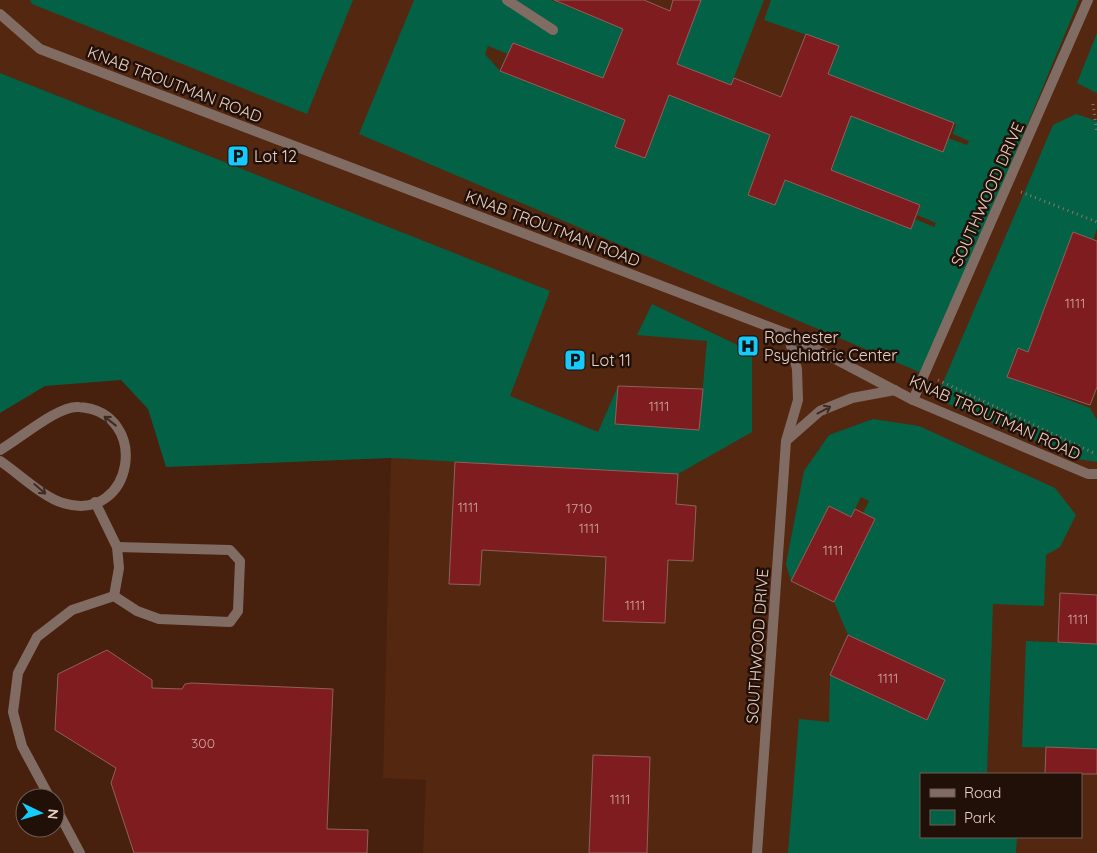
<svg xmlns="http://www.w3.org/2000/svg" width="1097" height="853" viewBox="0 0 1097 853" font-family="Quicksand,sans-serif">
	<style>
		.built { fill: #542711; fill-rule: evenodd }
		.green { fill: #036245 }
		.building { fill: #7e1c1f; stroke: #91605c }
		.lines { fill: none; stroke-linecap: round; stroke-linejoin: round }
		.path { stroke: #947364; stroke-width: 3; stroke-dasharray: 1 4; stroke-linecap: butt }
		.lane { stroke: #816c64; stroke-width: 10 }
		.street { stroke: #816c64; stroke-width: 10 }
		.oneway { stroke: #3e2c24 }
		.labels { text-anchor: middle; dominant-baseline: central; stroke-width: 5; stroke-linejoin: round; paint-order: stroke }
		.number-label { font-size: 14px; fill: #cfa39c }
		.street-label { font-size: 16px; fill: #ead0c5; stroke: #211008 }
		.poi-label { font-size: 16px; fill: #ead0c5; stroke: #211008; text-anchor: start }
	</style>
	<rect width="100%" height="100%" fill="#47200e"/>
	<!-- built -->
	<path class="built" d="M0,0h1097v853h-674l3,-73 -43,-2 8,-320 14,-224 -405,-161zM921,774h160v63h-160z"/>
	<!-- green -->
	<g class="green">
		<polygon points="30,0 353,0 307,114 32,4"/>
		<polygon points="414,0 551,0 630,31 614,82 513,43 508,54 488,46 485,54 500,71 625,120 645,158 675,80 775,123 748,195 775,205 785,180 911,229 915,219 934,227 936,223 917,215 921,205 820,166 839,150 844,134 838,129 844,113 943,151 948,138 967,145 969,141 953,134 956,124 828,74 838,46 764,20 771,0 1079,0 924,374 359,134"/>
		<polygon points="701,0 764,0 731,85 673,74"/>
		<polygon points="1097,33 1097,93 1077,83"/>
		<polygon points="0,73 550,291 510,396 598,432 618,386 615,424 699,430 707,341 637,335 652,304 752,352 752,432 678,474 391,458 166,467 148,409 121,380 45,386 0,413"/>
		<polygon points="1076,114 1097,121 1097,229 1093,240 1073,232 1028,352 1018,348 1007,377 1090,408 1097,420 1097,462 1078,459 936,399 1053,125"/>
		<polygon points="873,419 919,426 1055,488 1076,515 1060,547 1046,555 1044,606 993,604 987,774 921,774 921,837 1017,837 1016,853 788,853 799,719 829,722 830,675 927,720 945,681 848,635 834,602 875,519 863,513 869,501 861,497 851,517 829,506 791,581 786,564 804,471 829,435"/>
		<polygon points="1026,641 1097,644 1097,749 1022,747"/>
	</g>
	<!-- building -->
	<g class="building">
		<polygon points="554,0 644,0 670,11 673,0 701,0 677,64 731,85 734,78 781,97 806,34 839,46 828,74 954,123 943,152 851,116 831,170 920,205 911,229 785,180 775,205 748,195 770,135 669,95 645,158 615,147 625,120 500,71 513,43 603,78 623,29"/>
		<polygon points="1073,232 1097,241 1097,387 1090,405 1007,377 1018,348 1028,352"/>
		<polygon points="618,386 703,389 699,430 615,424"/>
		<polygon points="455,462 678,474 676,504 696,506 693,561 668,560 665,623 603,621 606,557 482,550 480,585 449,584"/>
		<polygon points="829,506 851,517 855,509 875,519 834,602 791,581"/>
		<polygon points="1060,593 1097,595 1097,644 1058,642"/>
		<polygon points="848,635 945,680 927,720 830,675"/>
		<polygon points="107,650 152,680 152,688 182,689 185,684 191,683 333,689 327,829 368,830 367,853 134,853 111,783 116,768 55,730 58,674"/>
		<polygon points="1046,747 1097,749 1097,774 1045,774"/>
		<polygon points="593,755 650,757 647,853 589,853"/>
	</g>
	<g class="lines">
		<!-- path -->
		<g class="path">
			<polyline points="1093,104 1097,133"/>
			<polyline points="1021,192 1097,222"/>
			<polyline points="938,380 1096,454"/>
		</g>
		<!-- lane -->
		<g class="lane">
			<polyline points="507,0 553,30"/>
			<polyline points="95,502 117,547 119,568 114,596"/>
			<polyline points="50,798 22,746 13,712 18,673 37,637 72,610 114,596 137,611 159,619 230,622 238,611 240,561 230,550 117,547"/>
			<polyline points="55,806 80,853"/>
		</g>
		<!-- street -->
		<g class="street">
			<polyline points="0,14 40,49 788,334 913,400 1088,474 1097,474"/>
			<polyline points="913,400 1088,0"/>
			<polyline points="787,440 820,411 852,398 895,390"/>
			<path d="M0,450c20,-11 58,-45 79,-43 73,5 55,118 -16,96 -19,-5 -45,-30 -63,-42"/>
			<polyline points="757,853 786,441 798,400 797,369 788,334"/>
		</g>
	</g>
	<!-- one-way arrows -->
	<defs><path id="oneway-shaft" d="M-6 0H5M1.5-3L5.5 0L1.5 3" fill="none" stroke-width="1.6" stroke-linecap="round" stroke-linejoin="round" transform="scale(1.25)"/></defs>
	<g class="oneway">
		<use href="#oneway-shaft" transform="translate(824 410) rotate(-28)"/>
		<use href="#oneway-shaft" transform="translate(110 421) rotate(-142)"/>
		<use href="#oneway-shaft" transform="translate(40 489) rotate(41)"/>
	</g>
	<!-- icons -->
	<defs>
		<g id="parking-square" transform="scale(1.125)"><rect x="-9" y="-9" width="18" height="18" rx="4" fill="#16cafb" stroke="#211008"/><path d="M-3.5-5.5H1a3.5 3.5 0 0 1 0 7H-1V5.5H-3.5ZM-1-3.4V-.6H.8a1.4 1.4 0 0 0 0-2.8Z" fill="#111"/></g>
		<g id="hospital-square" transform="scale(1.125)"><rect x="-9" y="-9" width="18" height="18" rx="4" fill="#16cafb" stroke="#211008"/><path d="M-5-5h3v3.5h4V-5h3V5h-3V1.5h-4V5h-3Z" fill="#111"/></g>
	</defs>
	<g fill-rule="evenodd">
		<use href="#parking-square" x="238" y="156"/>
		<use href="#hospital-square" x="748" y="346"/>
		<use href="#parking-square" x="575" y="360"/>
	</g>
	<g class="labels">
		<!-- number labels -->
		<g class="number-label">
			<text x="1075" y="303">1111</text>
			<text x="659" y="406">1111</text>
			<text x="468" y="507">1111</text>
			<text x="579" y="508">1710</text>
			<text x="589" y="528">1111</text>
			<text x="833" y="550">1111</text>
			<text x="635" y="605">1111</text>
			<text x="1078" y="619">1111</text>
			<text x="888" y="678">1111</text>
			<text x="203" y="743">300</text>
			<text x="620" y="799">1111</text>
		</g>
		<!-- street labels -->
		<g class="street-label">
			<text transform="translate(175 84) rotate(21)">KNAB TROUTMAN ROAD</text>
			<text transform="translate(987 194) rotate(-66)">SOUTHWOOD DRIVE</text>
			<text transform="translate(553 228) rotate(21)">KNAB TROUTMAN ROAD</text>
			<text transform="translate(995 417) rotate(24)">KNAB TROUTMAN ROAD</text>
			<text transform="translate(757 646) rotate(-86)">SOUTHWOOD DRIVE</text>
		</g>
		<!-- poi labels -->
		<g class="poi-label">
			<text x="254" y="156">Lot 12</text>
			<text x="764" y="337">Rochester<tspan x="764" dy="18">Psychiatric Center</tspan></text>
			<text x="591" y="360">Lot 11</text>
		</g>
	</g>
	<!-- legend -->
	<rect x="920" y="773" width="162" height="65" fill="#211008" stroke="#715d54"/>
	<rect x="930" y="789" width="25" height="8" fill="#816c64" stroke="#715d54"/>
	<text x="964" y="798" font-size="15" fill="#ead0c5">Road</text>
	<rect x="930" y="810" width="25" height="15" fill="#036245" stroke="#715d54"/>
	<text x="964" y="823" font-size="15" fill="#ead0c5">Park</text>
	<!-- north arrow -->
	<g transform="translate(40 813) rotate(95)"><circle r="24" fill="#211008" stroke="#715d54"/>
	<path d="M0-4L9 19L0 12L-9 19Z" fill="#16cafb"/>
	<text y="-8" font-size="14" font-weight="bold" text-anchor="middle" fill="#ead0c5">N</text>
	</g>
</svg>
